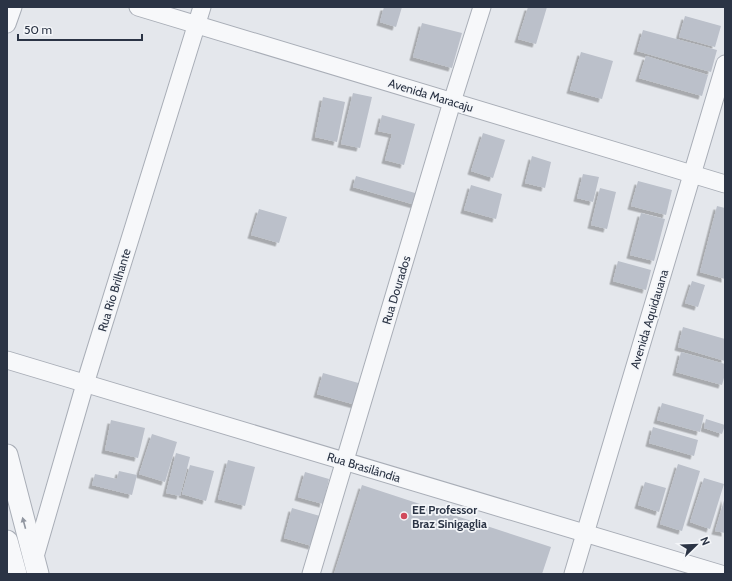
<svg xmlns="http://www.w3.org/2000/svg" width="732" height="581" viewBox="0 0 732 581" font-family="Cabin,sans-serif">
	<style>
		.building { fill: #bbc0ca; filter: url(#shadow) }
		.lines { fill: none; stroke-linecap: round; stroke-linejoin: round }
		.minor-casing { stroke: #a9aeb7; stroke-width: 19 }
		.tertiary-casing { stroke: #a9aeb7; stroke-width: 23 }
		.minor { stroke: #f7f8fa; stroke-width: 17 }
		.tertiary { stroke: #f7f8fa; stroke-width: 21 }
		.oneway { fill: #9196a0 }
		.poi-dot { fill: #d1495b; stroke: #f4f6f9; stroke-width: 1.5 }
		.labels { text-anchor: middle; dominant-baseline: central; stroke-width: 3.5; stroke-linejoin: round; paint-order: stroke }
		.street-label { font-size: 12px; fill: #2b3445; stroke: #f4f6f9 }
		.poi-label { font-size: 12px; font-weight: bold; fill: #2b3445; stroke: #f4f6f9; text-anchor: start }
	</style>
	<defs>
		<filter id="shadow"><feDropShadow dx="-3.5" dy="3.5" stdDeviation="0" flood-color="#0004"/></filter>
	</defs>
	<rect width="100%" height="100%" fill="#e4e7ec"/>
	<!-- building -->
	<g class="building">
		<polygon points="384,7 402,7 396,27 380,22"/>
		<polygon points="528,7 547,7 536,44 518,39"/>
		<polygon points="685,16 721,26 715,47 679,37"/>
		<polygon points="422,23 462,33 452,68 413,57"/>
		<polygon points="643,30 717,50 711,72 637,51"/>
		<polygon points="581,52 613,61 602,99 570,90"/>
		<polygon points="646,56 708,75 702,96 639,78"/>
		<polygon points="353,93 372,97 360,148 341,144"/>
		<polygon points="323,97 345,102 337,142 315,137"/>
		<polygon points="382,115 415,124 404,165 385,160 392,134 378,131"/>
		<polygon points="483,133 505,140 493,178 471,171"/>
		<polygon points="532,156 551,162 545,188 525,183"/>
		<polygon points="583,174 599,177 593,202 577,198"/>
		<polygon points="356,176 422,195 419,206 353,187"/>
		<polygon points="638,181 672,190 666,215 631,206"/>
		<polygon points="471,185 502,194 496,219 464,210"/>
		<polygon points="600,188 616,192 607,229 591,225"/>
		<polygon points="717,206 725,208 725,279 700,272"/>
		<polygon points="259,209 287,217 279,243 251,235"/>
		<polygon points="641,213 665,219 654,261 630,255"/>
		<polygon points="618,261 651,270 646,290 613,281"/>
		<polygon points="692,281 705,285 698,307 685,303"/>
		<polygon points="683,327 725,339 725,361 678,347"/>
		<polygon points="681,352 725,364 725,374 722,385 676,372"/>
		<polygon points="323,373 362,384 356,405 317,394"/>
		<polygon points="662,403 704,415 700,432 657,420"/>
		<polygon points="706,419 725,425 722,434 704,428"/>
		<polygon points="111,420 145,428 138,458 105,450"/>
		<polygon points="653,427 698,440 694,456 649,443"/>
		<polygon points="152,434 177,442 165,482 139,474"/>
		<polygon points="176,453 190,457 180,496 166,493"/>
		<polygon points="228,460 255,467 245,506 218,499"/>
		<polygon points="678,464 700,471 682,531 660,524"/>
		<polygon points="190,465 214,471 206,501 182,494"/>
		<polygon points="119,471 137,475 132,495 92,485 95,474 117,479"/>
		<polygon points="305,472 329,479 323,504 298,497"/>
		<polygon points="704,478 724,484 710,529 690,522"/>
		<polygon points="645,482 666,488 659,512 638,505"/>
		<polygon points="362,485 551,547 542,574 334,574"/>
		<polygon points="725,497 725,533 715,531"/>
		<polygon points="292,508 320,516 312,546 284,538"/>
	</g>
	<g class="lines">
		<!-- minor casing -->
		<g class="minor-casing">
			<g id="minor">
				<polyline points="138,7 725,184"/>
				<polyline points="7,24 13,7"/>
				<polyline points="7,360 721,574"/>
				<polyline points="34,560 85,384 202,7"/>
				<polyline points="311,574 452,102 482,7"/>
				<polyline points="573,574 725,64"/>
			</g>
		</g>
		<!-- tertiary casing -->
		<g class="tertiary-casing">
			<g id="tertiary">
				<polyline points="7,455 38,574"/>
				<polyline points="7,541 16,574"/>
			</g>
		</g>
		<!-- minor -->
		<use href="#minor" class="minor"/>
		<!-- tertiary -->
		<use href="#tertiary" class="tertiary"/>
	</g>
	<!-- one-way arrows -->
	<defs><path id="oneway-solid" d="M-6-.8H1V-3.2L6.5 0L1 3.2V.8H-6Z"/></defs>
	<use class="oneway" href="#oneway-solid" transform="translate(24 523) rotate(-105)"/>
	<!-- markers -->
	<circle class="poi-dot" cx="404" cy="516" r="4"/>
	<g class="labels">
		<!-- street labels -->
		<g class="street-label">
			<text transform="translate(431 95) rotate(17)">Avenida Maracaju</text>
			<text transform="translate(114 290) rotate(-73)">Rua Rio Brilhante</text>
			<text transform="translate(396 290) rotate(-73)">Rua Dourados</text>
			<text transform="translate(649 319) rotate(-73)">Avenida Aquidauana</text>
			<text transform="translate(364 467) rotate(17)">Rua Brasilândia</text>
		</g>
		<!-- poi labels -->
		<g class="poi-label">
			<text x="412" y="509">EE Professor<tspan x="412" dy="14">Braz Sinigaglia</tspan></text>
		</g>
	</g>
	<!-- border -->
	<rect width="732" height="581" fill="none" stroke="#2b3445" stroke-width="16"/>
	<!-- north arrow -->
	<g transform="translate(696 545) rotate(67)" stroke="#f4f6f9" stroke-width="3" paint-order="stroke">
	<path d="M0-3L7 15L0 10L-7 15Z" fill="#2b3445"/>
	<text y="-6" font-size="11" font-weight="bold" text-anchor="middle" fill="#2b3445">N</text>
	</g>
	<!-- scale -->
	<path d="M18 34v6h124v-6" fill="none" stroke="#2b3445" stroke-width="2"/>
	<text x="24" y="34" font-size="12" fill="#2b3445" stroke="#f4f6f9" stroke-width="3" paint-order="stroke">50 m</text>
</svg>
